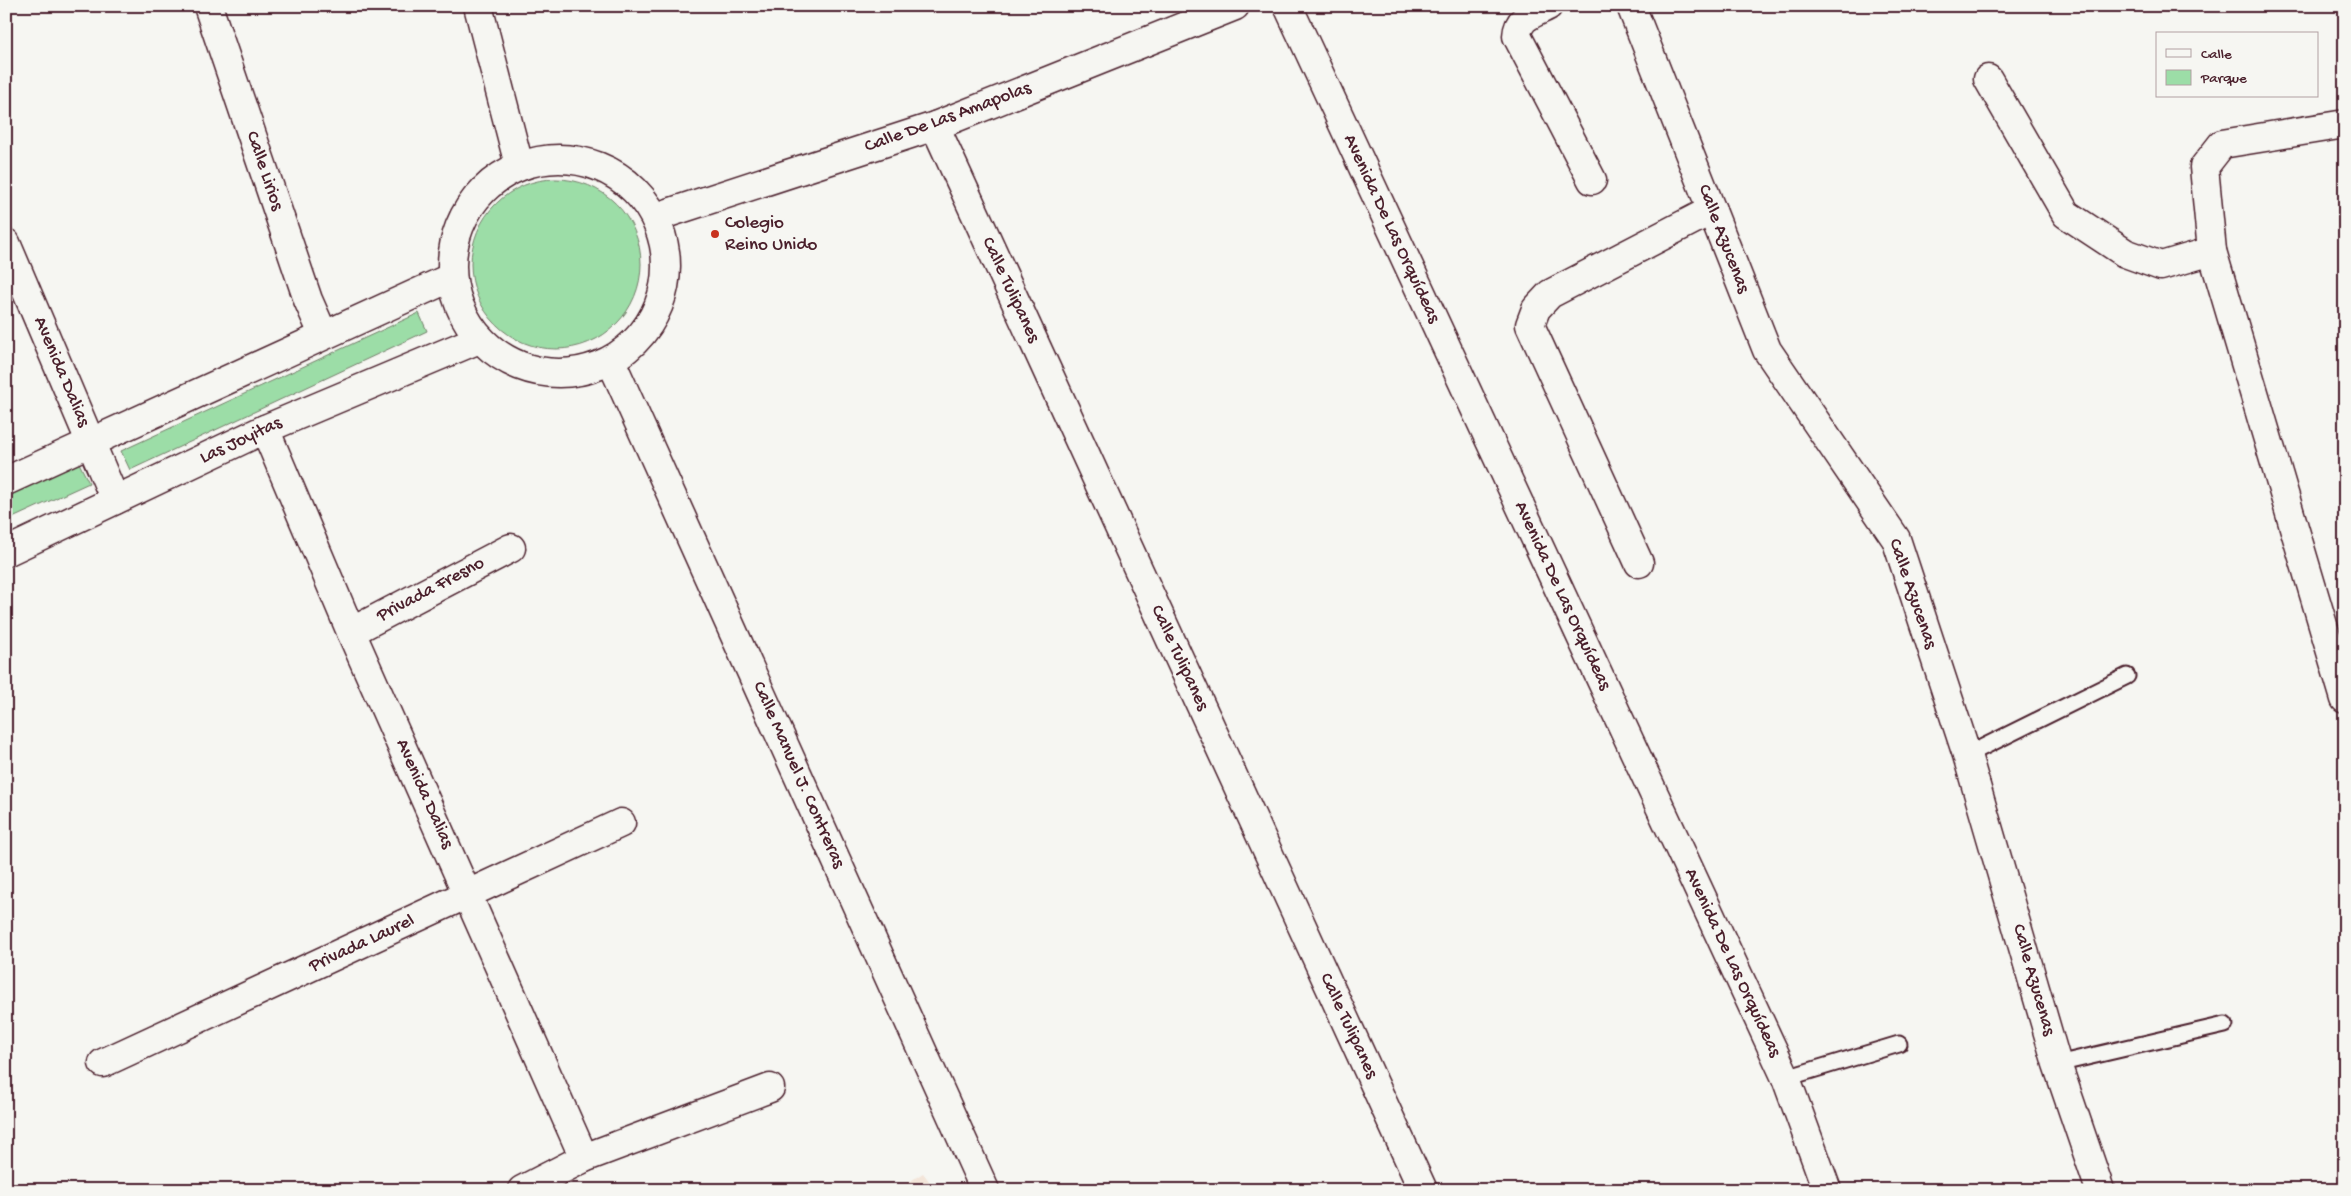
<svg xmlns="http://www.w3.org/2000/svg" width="2351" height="1196" viewBox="0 0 2351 1196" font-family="'Gochi Hand',sans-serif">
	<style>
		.built { fill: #f3e5d9 }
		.green { fill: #9cdda7; stroke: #737e69 }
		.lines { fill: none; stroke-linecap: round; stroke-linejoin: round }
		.service-casing { stroke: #4a1f2b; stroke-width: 19 }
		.minor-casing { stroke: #4a1f2b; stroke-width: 31 }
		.tertiary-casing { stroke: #4a1f2b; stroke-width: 31 }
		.secondary-casing { stroke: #4a1f2b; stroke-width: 31 }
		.service { stroke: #f6f6f2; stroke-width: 15 }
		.minor { stroke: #f6f6f2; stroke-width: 28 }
		.tertiary { stroke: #f6f6f2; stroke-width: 28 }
		.secondary { stroke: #f6f6f2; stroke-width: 28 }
		.poi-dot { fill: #c8321e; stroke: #f6f6f2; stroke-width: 2 }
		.labels { text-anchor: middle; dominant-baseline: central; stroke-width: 5; stroke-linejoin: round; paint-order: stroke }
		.street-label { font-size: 19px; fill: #4a1f2b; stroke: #f6f6f2 }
		.poi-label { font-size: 19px; fill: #4a1f2b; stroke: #f6f6f2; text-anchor: start }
	</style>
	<rect width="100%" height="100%" fill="#f6f6f2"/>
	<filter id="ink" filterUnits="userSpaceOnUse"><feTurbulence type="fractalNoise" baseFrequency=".02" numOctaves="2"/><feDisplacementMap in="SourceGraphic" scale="10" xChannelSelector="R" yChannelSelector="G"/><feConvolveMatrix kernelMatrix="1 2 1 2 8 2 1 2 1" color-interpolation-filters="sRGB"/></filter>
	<g filter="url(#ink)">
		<!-- built -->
		<polygon class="built" points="923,1173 936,1190 893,1190 906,1184"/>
		<!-- green -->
		<g class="green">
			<circle cx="556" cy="264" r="85"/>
			<polygon points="419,313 427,331 130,470 121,451"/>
			<polygon points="79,463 89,483 6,521 6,497"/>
		</g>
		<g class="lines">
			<!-- service casing -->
			<g class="service-casing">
				<g id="service">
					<polyline points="1967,755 2127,676"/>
					<polyline points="2057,1064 2225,1025"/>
					<polyline points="1786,1078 1899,1044"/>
				</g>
			</g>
			<!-- minor casing -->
			<g class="minor-casing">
				<g id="minor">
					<polyline points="208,6 308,300 323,334"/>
					<polyline points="1288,6 1786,1078 1827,1190"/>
					<path d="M1548,6c-15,8 -30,11 -31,30l75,144"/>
					<polyline points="1631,6 1767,350 1896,539 1967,755 2057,1064 2100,1190"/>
					<polyline points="1988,79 2066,214 2125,253 2161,266 2212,251"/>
					<polyline points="2345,124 2222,144 2204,167 2212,251 2345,699"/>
					<polyline points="935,126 1423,1190"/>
					<polyline points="656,217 935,126 1235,6"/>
					<polyline points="6,243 115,500"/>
					<polyline points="265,429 351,632 584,1158"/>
					<polyline points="1639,563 1530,325 1536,309 1550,294 1712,210"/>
					<polyline points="351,632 511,548"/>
					<polyline points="103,1063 621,823"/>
					<polyline points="522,1190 584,1158 770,1088"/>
				</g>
			</g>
			<!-- tertiary casing -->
			<g class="tertiary-casing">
				<g id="tertiary">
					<polyline points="478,6 519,165"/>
					<polyline points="611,361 985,1190"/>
				</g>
			</g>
			<!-- secondary casing -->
			<g class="secondary-casing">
				<g id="secondary">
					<circle cx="559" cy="266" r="107"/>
					<polyline points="6,481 452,277"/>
					<polyline points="6,552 265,429 479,339"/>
				</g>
			</g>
			<!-- service -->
			<use href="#service" class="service"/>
			<!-- minor -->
			<use href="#minor" class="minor"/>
			<!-- tertiary -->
			<use href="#tertiary" class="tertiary"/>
			<!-- secondary -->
			<use href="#secondary" class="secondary"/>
		</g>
	</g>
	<!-- markers -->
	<circle class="poi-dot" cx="715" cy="234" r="5"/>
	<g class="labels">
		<!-- street labels -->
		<g class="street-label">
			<text transform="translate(948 118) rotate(-20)">Calle De Las Amapolas</text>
			<text transform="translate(264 171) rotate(71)">Calle Lirios</text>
			<text transform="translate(1391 229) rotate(65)">Avenida De Las Orquídeas</text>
			<text transform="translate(1723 239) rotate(69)">Calle Azucenas</text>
			<text transform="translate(1010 290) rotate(65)">Calle Tulipanes</text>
			<text transform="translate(61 372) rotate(67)">Avenida Dalias</text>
			<text transform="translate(241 441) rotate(-25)">Las Joyitas</text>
			<text transform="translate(431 590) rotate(-28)">Privada Fresno</text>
			<text transform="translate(1912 594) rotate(71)">Calle Azucenas</text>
			<text transform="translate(1562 596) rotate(65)">Avenida De Las Orquídeas</text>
			<text transform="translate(1179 658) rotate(65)">Calle Tulipanes</text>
			<text transform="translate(798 775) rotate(66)">Calle Manuel J. Contreras</text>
			<text transform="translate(424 794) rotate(66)">Avenida Dalias</text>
			<text transform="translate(362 944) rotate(-25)">Privada Laurel</text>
			<text transform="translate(1732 963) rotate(65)">Avenida De Las Orquídeas</text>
			<text transform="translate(2033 980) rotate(74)">Calle Azucenas</text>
			<text transform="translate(1348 1026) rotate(65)">Calle Tulipanes</text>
		</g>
		<!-- poi labels -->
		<g class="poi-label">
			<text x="725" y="223">Colegio<tspan x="725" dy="22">Reino Unido</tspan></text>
		</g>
	</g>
	<!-- margin -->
	<rect width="2351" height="1196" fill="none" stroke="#f6f6f2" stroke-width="25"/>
	<rect x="12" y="12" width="2326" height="1171" fill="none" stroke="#4a1f2b" stroke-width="2" filter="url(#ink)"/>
	<!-- legend -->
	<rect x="2156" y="32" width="162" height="65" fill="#f6f6f2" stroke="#b1a0a2"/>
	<rect x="2166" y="49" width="25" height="8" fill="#f6f6f2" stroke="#b1a0a2"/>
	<text x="2201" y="58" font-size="15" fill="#4a1f2b">Calle</text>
	<rect x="2166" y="70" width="25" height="15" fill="#9cdda7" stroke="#b1a0a2"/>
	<text x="2201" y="82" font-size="15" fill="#4a1f2b">Parque</text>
</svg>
